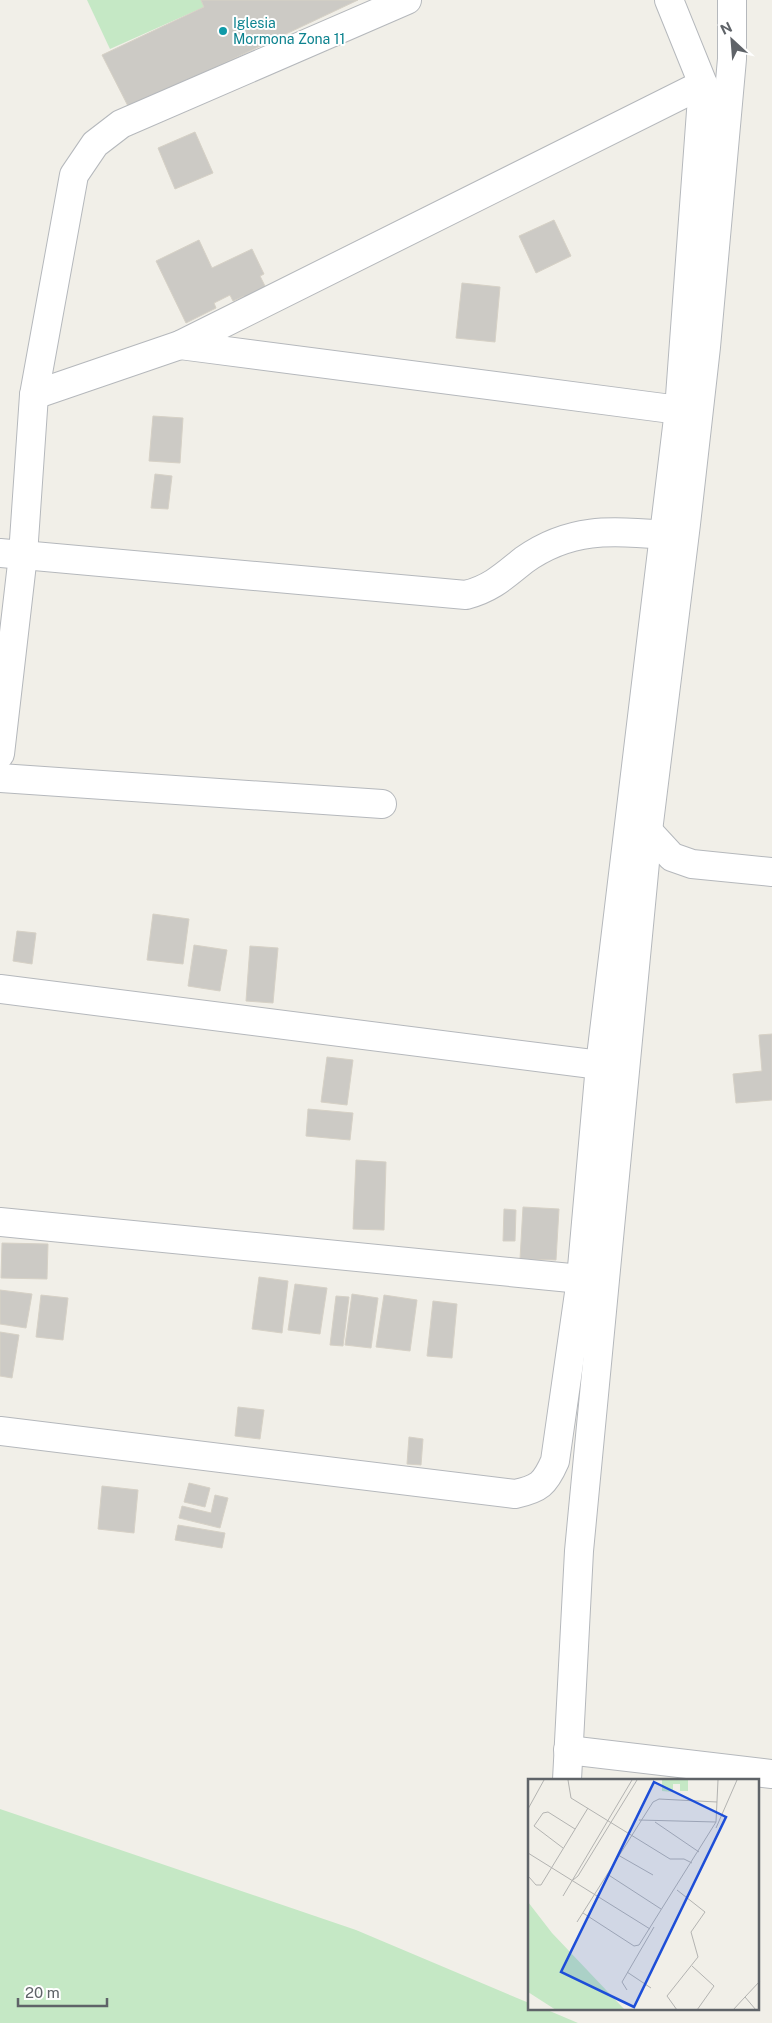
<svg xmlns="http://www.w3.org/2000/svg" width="772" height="2023" viewBox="0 0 772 2023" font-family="'Public Sans',sans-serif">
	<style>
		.green { fill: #c5e8c5 }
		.building { fill: #cccac5; stroke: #d6d1c6 }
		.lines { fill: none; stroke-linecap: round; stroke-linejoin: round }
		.minor-casing { stroke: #b5b8bc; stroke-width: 30 }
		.minor { stroke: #fff; stroke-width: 28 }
		.culture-dot { fill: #0f9aa8; stroke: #fff; stroke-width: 2 }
		.labels { text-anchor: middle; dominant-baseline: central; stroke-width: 4; stroke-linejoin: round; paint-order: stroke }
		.culture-label { font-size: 14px; fill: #0d838f; stroke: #fff; text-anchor: start }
		.inset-road { fill: none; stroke: #b3b3b1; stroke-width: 1 }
		.view { fill: #1d4ed8; fill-opacity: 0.15; stroke: #1d4ed8; stroke-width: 2.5 }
		.inset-edge { fill: none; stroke: #5f6368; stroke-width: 2.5 }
	</style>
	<rect width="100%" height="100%" fill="#f1efe8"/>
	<!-- green -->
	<g class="green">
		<polygon points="87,0 201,0 204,7 110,49"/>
		<polygon points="0,1809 356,1930 529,2003 530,2009 545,2009 578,2023 0,2023"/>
	</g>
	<!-- building -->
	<g class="building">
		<polygon points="201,0 358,0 129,108 102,55 204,7"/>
		<polygon points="195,132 213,173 175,189 158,148"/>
		<polygon points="554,220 571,256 536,273 519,236"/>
		<polygon points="199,240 212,268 252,249 264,274 260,276 270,296 249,306 244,296 233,301 230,295 214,303 216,308 186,323 156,261"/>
		<polygon points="462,283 500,287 495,342 456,338"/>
		<polygon points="153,416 183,418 180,463 149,461"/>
		<polygon points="155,474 172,476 168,509 151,508"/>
		<polygon points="153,914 189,919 183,964 147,960"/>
		<polygon points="17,931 36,933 32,964 13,961"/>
		<polygon points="194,945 227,950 220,991 188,986"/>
		<polygon points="250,946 278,948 273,1003 246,1001"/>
		<polygon points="772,1034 772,1100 736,1103 733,1074 762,1071 759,1035"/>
		<polygon points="327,1057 353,1060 347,1105 321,1102"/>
		<polygon points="308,1109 353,1113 350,1140 306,1136"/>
		<polygon points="356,1160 386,1162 384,1230 353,1229"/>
		<polygon points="523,1207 559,1209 556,1260 520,1259"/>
		<polygon points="504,1209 516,1210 515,1241 503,1241"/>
		<polygon points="2,1243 48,1244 47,1279 1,1278"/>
		<polygon points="259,1277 288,1281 282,1333 252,1329"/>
		<polygon points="295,1284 327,1288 320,1334 288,1330"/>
		<polygon points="0,1290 32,1294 26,1328 0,1324"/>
		<polygon points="352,1294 378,1298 371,1348 345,1345"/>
		<polygon points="41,1295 68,1298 63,1340 36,1337"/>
		<polygon points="384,1295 417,1300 410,1351 376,1347"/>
		<polygon points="336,1296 349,1297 343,1346 330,1345"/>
		<polygon points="433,1301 457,1304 452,1358 427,1356"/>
		<polygon points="0,1332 19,1335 12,1378 0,1376"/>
		<polygon points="238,1407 264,1410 260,1439 235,1436"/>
		<polygon points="409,1437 423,1439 421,1465 407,1464"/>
		<polygon points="189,1483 210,1488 205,1507 184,1502"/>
		<polygon points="102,1486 138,1490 134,1533 98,1529"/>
		<polygon points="215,1495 228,1498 220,1528 179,1518 182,1506 211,1513"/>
		<polygon points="178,1525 225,1533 222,1548 175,1540"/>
	</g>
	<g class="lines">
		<!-- minor casing -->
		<g class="minor-casing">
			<g id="minor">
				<polyline points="180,345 679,410"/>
				<polyline points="34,395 180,345 703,84"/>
				<path d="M0,553l466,42c26,-7 38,-19 58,-35 45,-32 87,-30 139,-25"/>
				<polyline points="0,754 23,555 34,395 74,175 95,144 121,124 407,0"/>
				<polyline points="0,778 382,804"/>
				<polyline points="648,831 672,857 692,864 772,872"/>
				<polyline points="0,989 600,1065"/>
				<polyline points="0,1222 581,1279"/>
				<path d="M0,1431l515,63c24,-5 30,-10 40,-33l26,-182 19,-214 79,-655 24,-326 -34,-84"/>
				<polyline points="568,1750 772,1774"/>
				<polyline points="567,1780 579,1551 648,831 686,524 706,347 732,59 732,0"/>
			</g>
		</g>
		<!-- minor -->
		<use href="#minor" class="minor"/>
	</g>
	<!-- markers -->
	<circle class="culture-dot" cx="223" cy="31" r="5"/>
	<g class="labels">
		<!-- culture labels -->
		<g class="culture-label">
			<text x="233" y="23">Iglesia<tspan x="233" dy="16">Mormona Zona 11</tspan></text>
		</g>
	</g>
	<!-- overview -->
	<g transform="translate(528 1779)">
		<rect width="231" height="231" fill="#f1efe8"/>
		<path d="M134,1h26v11h-8v-7h-7v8l-11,-1zM0,123l24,31 73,77h-69l-28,-18z" fill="#c5e8c5"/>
		<path class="inset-road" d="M40,1l3,18 99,61h14l8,4M0,30l16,-29M111,41l77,2M127,43l44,30M188,49l21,-48M35,69l-29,-22 9,-13 5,-1 27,17M0,74l122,76M90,76l35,20M79,95l54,35M1,98l7,8h5l47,-77M45,101l5,-4 59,-96M149,111l28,22 -14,20 7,25 -31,39 10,14M35,117l69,-116M55,134l51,33 5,-1 77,-123 2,-42M49,143l76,-120 6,-3 58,3M164,187l22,20 -17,24M99,193l24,16M99,211l-5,-8 32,-55M205,231l12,-13M228,231l-11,-13 15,-16"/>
		<path class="view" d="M126,3l72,35 -92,190 -73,-35z"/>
		<rect width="231" height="231" class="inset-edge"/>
	</g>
	<!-- north arrow -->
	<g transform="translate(732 40) rotate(334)" stroke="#ffffff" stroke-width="4" paint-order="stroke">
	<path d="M0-4L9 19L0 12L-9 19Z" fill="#5f6368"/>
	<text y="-8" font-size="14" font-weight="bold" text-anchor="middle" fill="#5f6368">N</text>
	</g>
	<!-- scale -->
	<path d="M18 1998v8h89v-8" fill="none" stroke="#5f6368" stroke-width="2.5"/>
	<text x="25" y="1998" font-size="15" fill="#5f6368" stroke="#ffffff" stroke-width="4" paint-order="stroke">20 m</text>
</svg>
